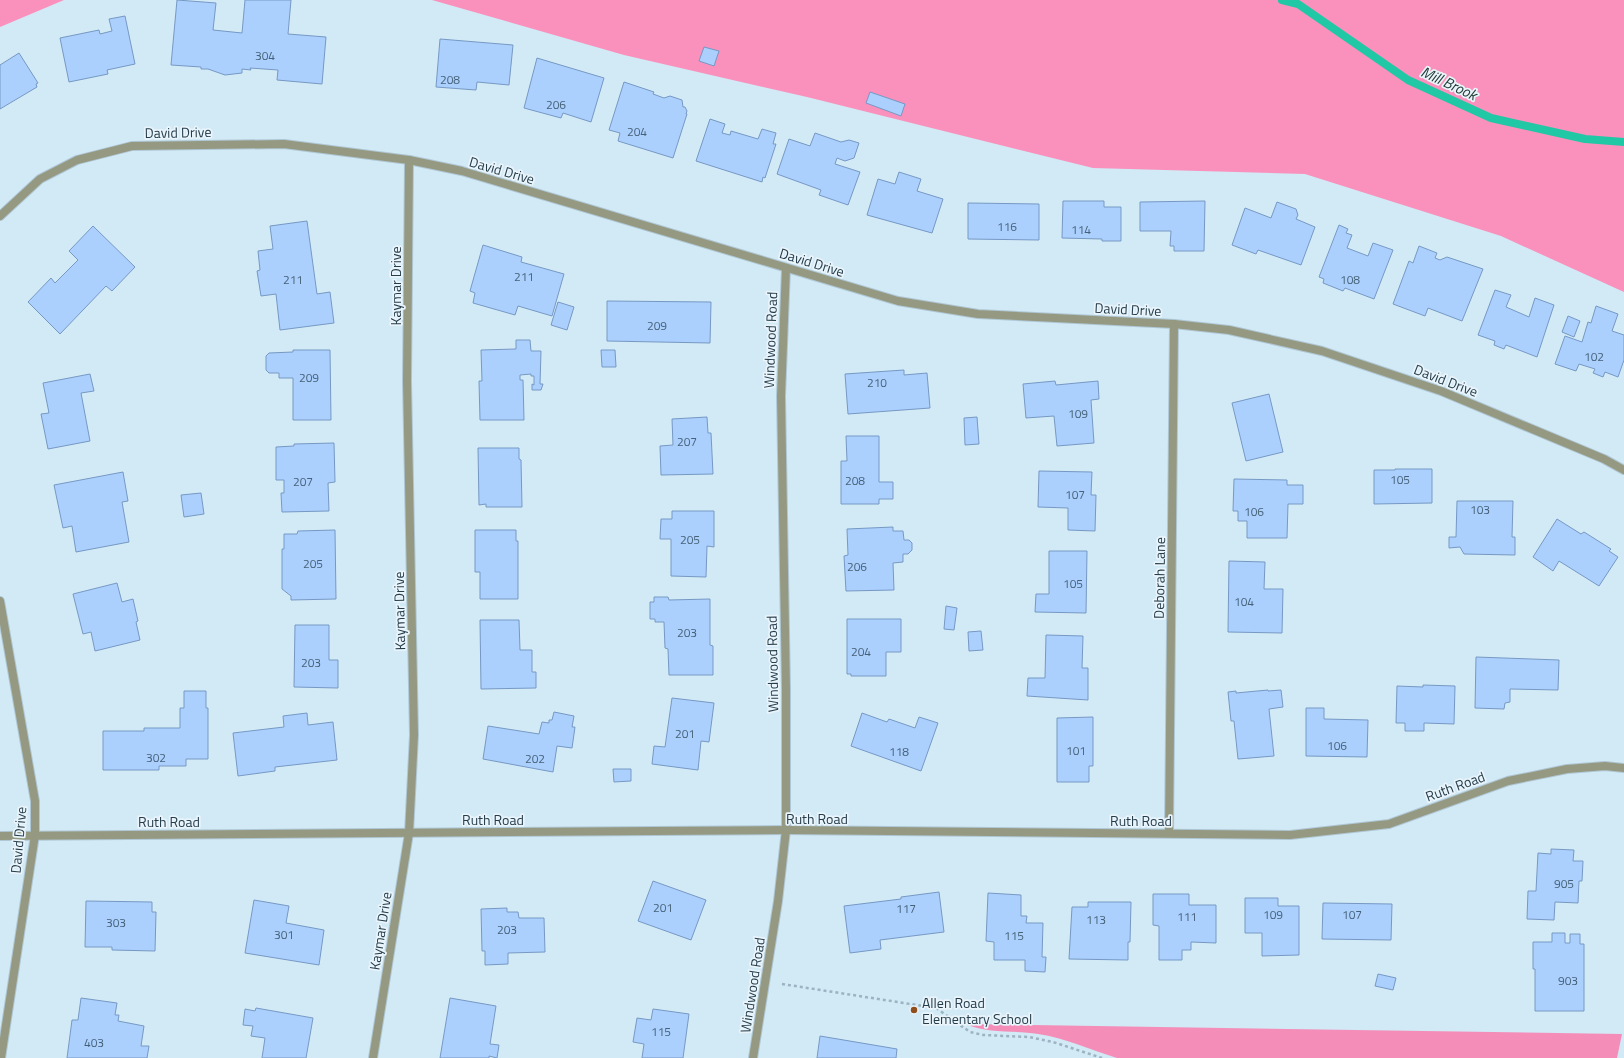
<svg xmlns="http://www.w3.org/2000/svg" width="1624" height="1058" viewBox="0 0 1624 1058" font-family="'Titillium Web',sans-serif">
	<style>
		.green { fill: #f48eb9 }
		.forest { fill: #fa90bc }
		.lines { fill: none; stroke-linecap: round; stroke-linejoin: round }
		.stream { stroke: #20c8a6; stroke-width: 8 }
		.building { fill: #abd0fe; stroke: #7699c4 }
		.minor-casing { stroke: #afc7d4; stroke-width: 10 }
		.path { stroke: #9cb3c1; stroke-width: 2.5; stroke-dasharray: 3 3; stroke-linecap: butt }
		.minor { stroke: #959981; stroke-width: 8 }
		.poi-dot { fill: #8f4e1b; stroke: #e9f4fb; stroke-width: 1.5 }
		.labels { text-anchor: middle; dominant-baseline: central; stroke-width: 3.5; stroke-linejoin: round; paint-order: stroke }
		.number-label { font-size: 12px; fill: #466278 }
		.street-label { font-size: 14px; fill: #253d4b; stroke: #e9f4fb }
		.poi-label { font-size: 14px; fill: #253d4b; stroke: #e9f4fb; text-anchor: start }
		.water-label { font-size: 15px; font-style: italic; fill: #233c35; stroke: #e9f4fb }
	</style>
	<rect width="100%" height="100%" fill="#d2e9f6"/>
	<!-- green -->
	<path class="green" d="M966,1024l656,10 -5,24h-500c-26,-8 -52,-20 -79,-24 -24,-4 -50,0 -72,-10z"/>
	<!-- forest -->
	<g class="forest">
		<polygon points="0,0 64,0 0,27"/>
		<polygon points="432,0 1624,0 1624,292 1501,236 1305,174 1093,168 807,97 624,55"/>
	</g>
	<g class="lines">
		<!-- stream -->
		<polyline class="stream" points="1282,0 1298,4 1408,80 1491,118 1585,139 1624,142"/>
	</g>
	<!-- building -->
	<g class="building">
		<polygon points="177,0 216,3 213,30 242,33 245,0 291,0 288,34 326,37 322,84 277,80 278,70 250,68 251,70 242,69 242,73 225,75 208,69 201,69 201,67 171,65"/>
		<polygon points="125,16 135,64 107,70 108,74 69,82 60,38 99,30 100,34 112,31 109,19"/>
		<polygon points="440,39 513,45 509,85 477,82 476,90 436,87"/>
		<polygon points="704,47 719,51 714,66 699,61"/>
		<polygon points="19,53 38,83 36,84 37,87 0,109 0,65"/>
		<polygon points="537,58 604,78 591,122 563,113 561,118 524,108"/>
		<polygon points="624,82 654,92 653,94 664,98 670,96 682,100 683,107 685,107 687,111 686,114 687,114 673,158 618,141 620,133 609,130"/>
		<polygon points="870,92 905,104 901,116 866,103"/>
		<polygon points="710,119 725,124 722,133 730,135 731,131 758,139 762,129 776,133 773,144 776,144 765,178 763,177 762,182 696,161"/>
		<polygon points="815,133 841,142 849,140 859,143 854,158 845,161 837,158 835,164 860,172 848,205 819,195 821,190 777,174 789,139 810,146"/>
		<polygon points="899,172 921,179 917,191 943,199 932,233 867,215 878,179 895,184"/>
		<polygon points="1063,201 1104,201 1104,207 1121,207 1121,241 1102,241 1102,239 1062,238"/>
		<polygon points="1205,201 1204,251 1174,251 1174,246 1170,246 1171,231 1140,231 1140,202"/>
		<polygon points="1277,202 1296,209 1298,215 1296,219 1315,227 1301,265 1258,250 1256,254 1232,245 1245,208 1271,218"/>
		<polygon points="968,203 1039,204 1039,240 968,239"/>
		<polygon points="307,221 317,294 330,292 334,323 280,330 276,294 261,296 257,271 260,270 258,251 273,249 270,226"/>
		<polygon points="1339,225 1348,229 1346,233 1352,235 1347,248 1368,256 1373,243 1393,250 1374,299 1345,288 1343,291 1323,283 1324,279 1319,277"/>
		<polygon points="93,226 135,267 112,291 106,286 60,334 28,302 51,278 55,283 78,260 69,251"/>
		<polygon points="483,245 522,257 521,262 564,274 552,316 518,306 515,315 473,303 475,293 470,291"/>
		<polygon points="1419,246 1437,253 1435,258 1440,260 1447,257 1483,269 1462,321 1428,308 1425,316 1393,304 1409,261 1413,263"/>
		<polygon points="1495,290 1511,295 1506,307 1529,317 1535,298 1554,305 1537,357 1506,345 1504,349 1494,345 1495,341 1478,335"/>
		<polygon points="607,301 711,302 710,343 607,341"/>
		<polygon points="558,302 574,307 567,330 551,325"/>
		<polygon points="1596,306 1618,314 1612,331 1624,335 1624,360 1618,377 1605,372 1603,377 1593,373 1595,369 1579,364 1576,371 1555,364 1565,336 1582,342 1588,322 1591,323"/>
		<polygon points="1568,316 1580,321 1574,337 1562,332"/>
		<polygon points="516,340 530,340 531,351 541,351 540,384 543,384 541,390 532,390 532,384 534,385 534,376 531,376 531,374 520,375 520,380 523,380 524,420 480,420 479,381 482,381 481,350 516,349"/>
		<polygon points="293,350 330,350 331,420 293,420 293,378 279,378 279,373 269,373 266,370 266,356 269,353 293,352"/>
		<polygon points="601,350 615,350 616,367 602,367"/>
		<polygon points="904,370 904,375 927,373 930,408 848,414 845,374"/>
		<polygon points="90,374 94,391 81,393 90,441 48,449 41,414 49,413 43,383"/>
		<polygon points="1055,381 1056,385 1098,381 1099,399 1091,400 1094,443 1057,446 1054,416 1026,418 1023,384"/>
		<polygon points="1269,394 1283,452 1246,461 1232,403"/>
		<polygon points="707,417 708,433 711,433 713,474 661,475 660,446 673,445 672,419"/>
		<polygon points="977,417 979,444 965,445 964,418"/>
		<polygon points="846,436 879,436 879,482 893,482 893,499 879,499 879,504 841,504 841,461 847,461"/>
		<polygon points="334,443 335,482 328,483 329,511 282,512 281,493 284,493 284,480 276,480 276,447 294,446 294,444"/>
		<polygon points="478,448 519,448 519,459 521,460 522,507 486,507 486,504 479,505"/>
		<polygon points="1395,469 1432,469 1432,503 1374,504 1374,470 1395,470"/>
		<polygon points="1039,471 1092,472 1091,495 1096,495 1095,531 1068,530 1068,508 1038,507"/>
		<polygon points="123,472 128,501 122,502 129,542 76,552 72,526 63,528 54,485"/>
		<polygon points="1234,479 1287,480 1287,485 1303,485 1303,504 1288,504 1287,538 1247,538 1247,521 1238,521 1238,511 1233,511"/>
		<polygon points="201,493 204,514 184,517 181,495"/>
		<polygon points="1457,501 1513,501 1512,537 1515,537 1515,555 1464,554 1460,547 1449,548 1449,537 1456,537"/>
		<polygon points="672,511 714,511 714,547 707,546 706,577 671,576 671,539 660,539 661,519 672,519"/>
		<polygon points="1557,519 1581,534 1584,532 1611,549 1609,551 1618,557 1599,586 1559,561 1553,571 1533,557"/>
		<polygon points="893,527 893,531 903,531 904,540 909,540 912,543 912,550 908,554 903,554 903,562 893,563 894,590 846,591 844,556 848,555 847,529"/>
		<polygon points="335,530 336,599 291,600 291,596 282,589 282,549 284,549 284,534 297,534 298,531"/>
		<polygon points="475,530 516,530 516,541 518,541 518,599 480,599 480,572 475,572"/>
		<polygon points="1049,551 1087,551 1086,613 1035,612 1036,594 1049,594"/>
		<polygon points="1229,561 1265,562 1264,589 1283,589 1282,633 1228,632"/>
		<polygon points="117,583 122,602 133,599 138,621 136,622 140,640 95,651 91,632 83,634 73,594"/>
		<polygon points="654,597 668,597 669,600 710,599 710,645 713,646 713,675 669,675 668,649 665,648 664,622 655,622 655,619 650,619 650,602 654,602"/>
		<polygon points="946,606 957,608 954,630 944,629"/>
		<polygon points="847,619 901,619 901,652 886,652 886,676 851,676 851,674 847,674"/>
		<polygon points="480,620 519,620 520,650 532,650 532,672 536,672 536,688 481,689"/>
		<polygon points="295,625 329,625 329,660 338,660 338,688 294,687"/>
		<polygon points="981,631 983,650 969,651 968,632"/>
		<polygon points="1046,635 1083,636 1082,668 1088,668 1088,700 1027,696 1028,678 1045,678"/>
		<polygon points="1476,657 1559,660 1558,690 1510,689 1510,702 1505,703 1504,709 1475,708"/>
		<polygon points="1423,685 1455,686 1454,724 1424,723 1424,731 1405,731 1405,723 1396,723 1397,686 1423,687"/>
		<polygon points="1268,690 1268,691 1281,690 1283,707 1269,709 1274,756 1238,759 1234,721 1231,721 1228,692 1236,691 1236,693"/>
		<polygon points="184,691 206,691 206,708 208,708 208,759 186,759 186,766 159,766 159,770 103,770 103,731 144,731 144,728 180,728 180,708 184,708"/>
		<polygon points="672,698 714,703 709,742 701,741 698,770 652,764 654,746 665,747"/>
		<polygon points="1306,708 1324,708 1324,719 1368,720 1367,757 1306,756"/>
		<polygon points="554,712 574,716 572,727 575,727 572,748 557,746 553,772 483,759 488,726 539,734 542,722 549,723 549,720 552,720"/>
		<polygon points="307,713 308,725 333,722 337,760 275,767 275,771 238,776 233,733 284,727 283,716"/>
		<polygon points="862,713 887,722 889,719 915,728 919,717 938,723 921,771 851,746"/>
		<polygon points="1093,717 1093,766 1089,766 1089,782 1057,782 1057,718"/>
		<polygon points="613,769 631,769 631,781 614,782"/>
		<polygon points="1551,849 1574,850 1573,861 1583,861 1582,881 1579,881 1578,903 1555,902 1554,920 1527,919 1528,891 1536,891 1538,853 1551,854"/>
		<polygon points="653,881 706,900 691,940 638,921"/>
		<polygon points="939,892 944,932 880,940 881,949 850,953 844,906 901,899 901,897"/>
		<polygon points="988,893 1021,895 1021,916 1027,916 1026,923 1043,923 1042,957 1046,957 1045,972 1025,971 1025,960 994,960 994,942 986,941"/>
		<polygon points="1153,894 1189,894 1189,905 1216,905 1216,943 1191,942 1191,950 1182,950 1182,960 1159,960 1159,926 1153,925"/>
		<polygon points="1245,898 1278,898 1278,906 1299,906 1299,955 1262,956 1262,933 1245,933"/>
		<polygon points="254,900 289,906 286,923 324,930 319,965 245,953"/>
		<polygon points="86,901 152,902 152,912 156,912 155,951 112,950 112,947 85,947"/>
		<polygon points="1088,902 1131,902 1130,942 1128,942 1128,960 1069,959 1072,907 1088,907"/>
		<polygon points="1323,903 1392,904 1391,940 1322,939"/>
		<polygon points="507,908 507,912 518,912 519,918 544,918 545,952 508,953 508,964 485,965 485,951 482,951 481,909"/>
		<polygon points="1552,933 1565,933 1565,943 1570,943 1570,934 1580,934 1580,944 1584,944 1584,1011 1535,1011 1535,969 1533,969 1533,942 1552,942"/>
		<polygon points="1378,974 1396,978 1393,990 1375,986"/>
		<polygon points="81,998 117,1003 115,1015 119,1015 118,1021 144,1026 141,1046 149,1046 147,1058 67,1058 72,1020 78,1020"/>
		<polygon points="450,998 496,1006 490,1044 499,1045 497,1058 489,1056 489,1058 440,1058"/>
		<polygon points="256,1008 313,1018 306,1058 262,1058 265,1038 251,1036 253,1026 243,1025 245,1009 255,1011"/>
		<polygon points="653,1009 689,1014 683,1058 642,1058 644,1044 633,1042 637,1018 651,1020"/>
		<polygon points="820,1036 897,1049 896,1058 817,1058"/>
	</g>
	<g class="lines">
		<!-- minor casing -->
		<g class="minor-casing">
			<g id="minor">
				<polyline points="0,216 40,179 77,160 132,146 284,144 409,160 462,171 898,301 978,314 1174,324 1229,330 1322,351 1441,391 1604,459 1624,470"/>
				<polyline points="0,601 35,801 35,835 1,1058"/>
				<polyline points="1169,833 1174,324"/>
				<polyline points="0,836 786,830 1290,835 1389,824 1508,781 1567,769 1605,766 1624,768"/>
				<polyline points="373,1058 409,833 414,735 407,381 409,160"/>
				<polyline points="753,1058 778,901 786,830 786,690 781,396 786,268"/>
			</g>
		</g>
		<!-- path -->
		<polyline class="path" points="782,984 936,1008 970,1032 983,1035 1029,1037 1053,1042 1102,1058"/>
		<!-- minor -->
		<use href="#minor" class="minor"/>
	</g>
	<!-- markers -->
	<circle class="poi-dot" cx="914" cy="1010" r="4"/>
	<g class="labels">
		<!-- number labels -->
		<g class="number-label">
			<text x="265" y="55">304</text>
			<text x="450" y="79">208</text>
			<text x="556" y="104">206</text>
			<text x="637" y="131">204</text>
			<text x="1007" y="226">116</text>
			<text x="1081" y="229">114</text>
			<text x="524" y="276">211</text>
			<text x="293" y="279">211</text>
			<text x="1350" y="279">108</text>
			<text x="657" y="325">209</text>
			<text x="1594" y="356">102</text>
			<text x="309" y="377">209</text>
			<text x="877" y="382">210</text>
			<text x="1078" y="413">109</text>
			<text x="687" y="441">207</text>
			<text x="1400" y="479">105</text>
			<text x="855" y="480">208</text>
			<text x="303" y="481">207</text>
			<text x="1075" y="494">107</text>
			<text x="1480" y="509">103</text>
			<text x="1254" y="511">106</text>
			<text x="690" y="539">205</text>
			<text x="313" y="563">205</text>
			<text x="857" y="566">206</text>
			<text x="1073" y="583">105</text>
			<text x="1244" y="601">104</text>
			<text x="687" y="632">203</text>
			<text x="861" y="651">204</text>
			<text x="311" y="662">203</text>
			<text x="685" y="733">201</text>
			<text x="1337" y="745">106</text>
			<text x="1076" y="750">101</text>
			<text x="899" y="751">118</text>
			<text x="156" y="757">302</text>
			<text x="535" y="758">202</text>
			<text x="1564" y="883">905</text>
			<text x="663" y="907">201</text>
			<text x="906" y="908">117</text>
			<text x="1273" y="914">109</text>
			<text x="1352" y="914">107</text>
			<text x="1187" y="916">111</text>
			<text x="1096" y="919">113</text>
			<text x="116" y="922">303</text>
			<text x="507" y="929">203</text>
			<text x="284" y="934">301</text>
			<text x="1014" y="935">115</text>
			<text x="1568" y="980">903</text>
			<text x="661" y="1031">115</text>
			<text x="94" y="1042">403</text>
		</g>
		<!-- street labels -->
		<g class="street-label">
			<text transform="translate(178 132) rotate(-1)">David Drive</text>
			<text transform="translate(502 170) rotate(16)">David Drive</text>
			<text transform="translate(812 262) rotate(17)">David Drive</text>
			<text transform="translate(395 286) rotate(-90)">Kaymar Drive</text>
			<text transform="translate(1128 309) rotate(3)">David Drive</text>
			<text transform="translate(770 340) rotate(-88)">Windwood Road</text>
			<text transform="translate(1446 380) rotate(21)">David Drive</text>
			<text transform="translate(1159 578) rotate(-89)">Deborah Lane</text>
			<text transform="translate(399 611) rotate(-91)">Kaymar Drive</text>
			<text transform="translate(772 664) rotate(-91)">Windwood Road</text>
			<text transform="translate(1455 786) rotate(-20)">Ruth Road</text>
			<text x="817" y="818">Ruth Road</text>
			<text x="493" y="819">Ruth Road</text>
			<text x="1141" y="820">Ruth Road</text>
			<text x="169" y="821">Ruth Road</text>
			<text transform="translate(18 840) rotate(-85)">David Drive</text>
			<text transform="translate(380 931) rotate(-81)">Kaymar Drive</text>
			<text transform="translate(752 985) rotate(-81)">Windwood Road</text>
		</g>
		<!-- poi labels -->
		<g class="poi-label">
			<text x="922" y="1002">Allen Road<tspan x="922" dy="16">Elementary School</tspan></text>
		</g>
		<!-- water labels -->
		<g class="water-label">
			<text transform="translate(1449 83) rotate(25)">Mill Brook</text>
		</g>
	</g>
</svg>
